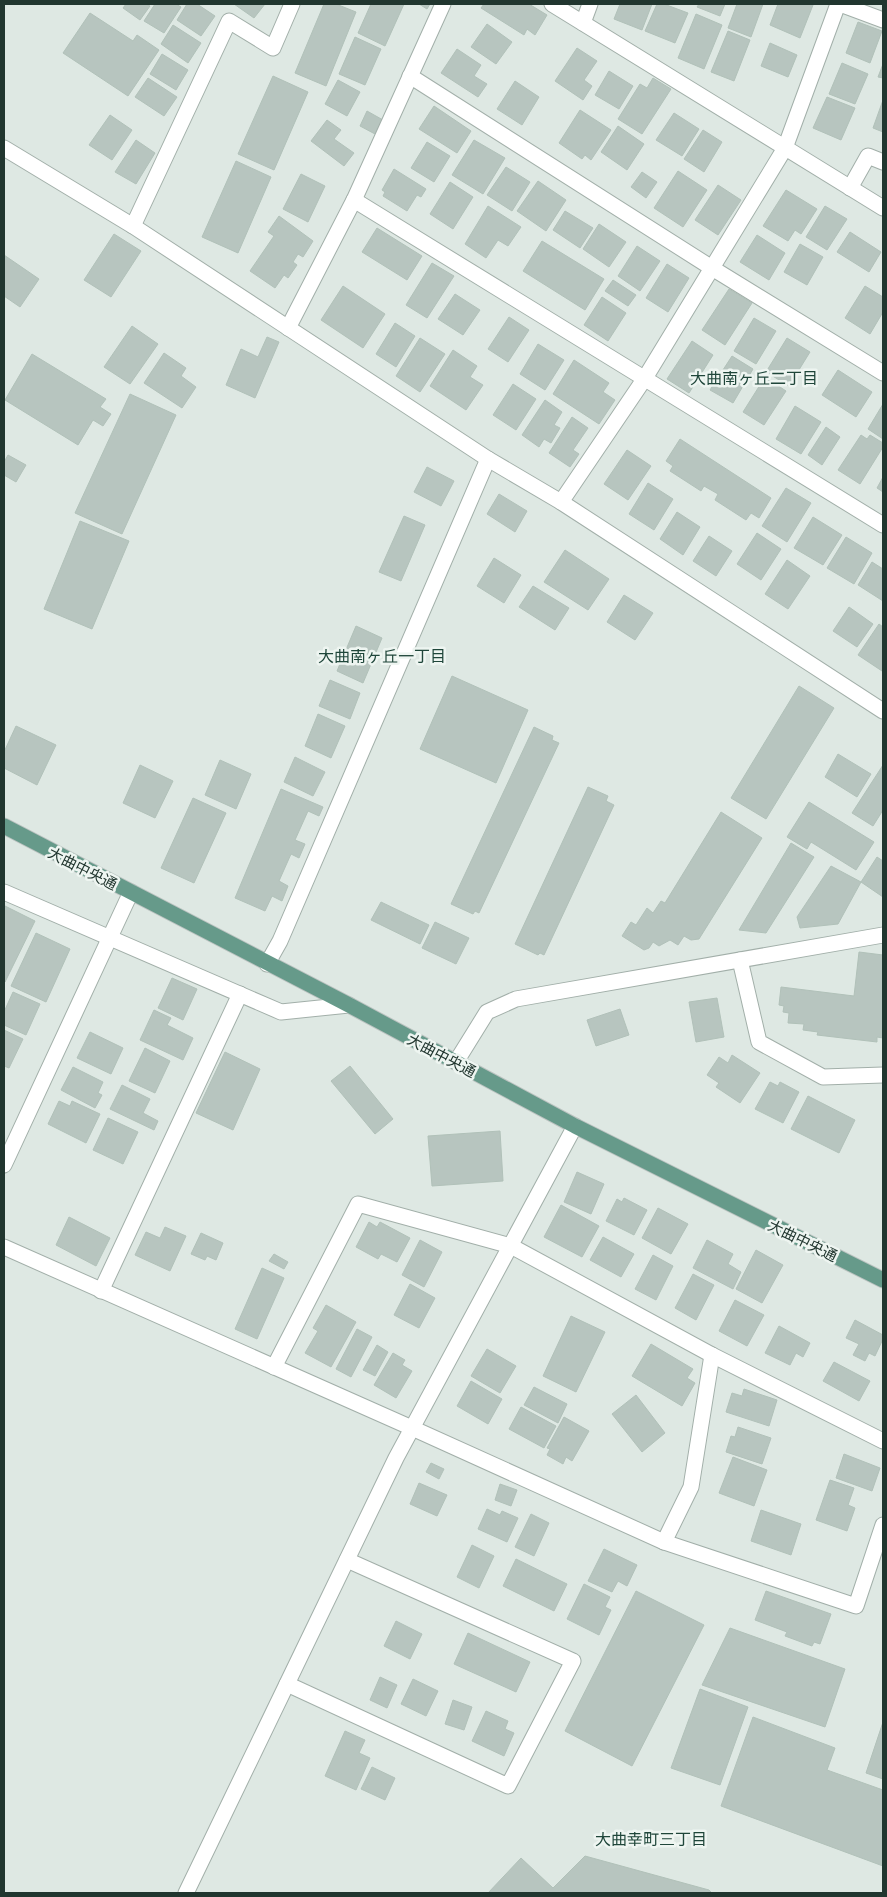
<svg xmlns="http://www.w3.org/2000/svg" width="887" height="1897" viewBox="0 0 887 1897" font-family="Lato,'Noto Sans JP',sans-serif">
	<style>
		.building { fill: #b7c5bf; stroke: #b1c1b9 }
		.lines { fill: none; stroke-linecap: round; stroke-linejoin: round }
		.minor-casing { stroke: #a2afa9; stroke-width: 17 }
		.major-casing { stroke: #bcc3c1; stroke-width: 17 }
		.minor { stroke: #fff; stroke-width: 15 }
		.major { stroke: #669a8a; stroke-width: 15 }
		.labels { text-anchor: middle; dominant-baseline: central; stroke-width: 5; stroke-linejoin: round; paint-order: stroke }
		.street-label { font-size: 15px; fill: #21362f; stroke: #eef5f1 }
		.neighbourhood-label { font-size: 16px; fill: #1f463a; stroke: #eef5f1 }
	</style>
	<rect width="100%" height="100%" fill="#dee8e3"/>
	<!-- building -->
	<g class="building">
		<polygon points="126,4 146,4 150,6 140,20 123,8"/>
		<polygon points="155,4 176,4 181,7 164,33 144,21"/>
		<polygon points="187,4 197,4 215,16 201,36 177,20"/>
		<polygon points="234,4 265,4 254,18"/>
		<polygon points="324,4 336,4 356,12 326,86 295,73"/>
		<polygon points="371,4 404,4 385,46 358,33"/>
		<polygon points="419,4 430,4 427,9"/>
		<polygon points="484,4 529,4 547,15 535,35 527,29 524,35 481,8"/>
		<polygon points="620,4 652,4 642,30 614,19"/>
		<polygon points="657,4 664,4 688,13 675,43 645,31"/>
		<polygon points="699,4 725,4 720,16 697,7"/>
		<polygon points="737,4 763,4 751,37 728,28"/>
		<polygon points="778,4 809,4 813,5 800,38 770,25"/>
		<polygon points="90,13 133,41 137,35 159,50 128,96 63,53"/>
		<polygon points="696,14 722,25 704,69 678,58"/>
		<polygon points="858,22 882,31 870,63 846,53"/>
		<polygon points="487,24 512,42 496,64 471,47"/>
		<polygon points="173,25 201,43 188,63 161,44"/>
		<polygon points="728,31 750,40 734,81 711,72"/>
		<polygon points="355,37 381,49 365,85 339,74"/>
		<polygon points="770,43 797,55 788,77 761,66"/>
		<polygon points="577,48 597,61 584,80 592,86 583,100 555,81"/>
		<polygon points="457,49 481,65 474,76 487,84 478,97 441,73"/>
		<polygon points="162,54 188,70 176,90 150,74"/>
		<polygon points="842,63 868,74 855,104 829,94"/>
		<polygon points="883,64 883,78 878,77"/>
		<polygon points="609,71 633,86 619,109 595,95"/>
		<polygon points="273,76 308,92 274,170 238,154"/>
		<polygon points="148,78 177,97 164,116 135,97"/>
		<polygon points="653,78 671,89 642,134 618,119 640,84 647,88"/>
		<polygon points="338,80 360,92 347,116 325,104"/>
		<polygon points="515,81 539,97 522,125 497,109"/>
		<polygon points="827,97 855,108 841,140 813,128"/>
		<polygon points="883,100 883,132 873,128"/>
		<polygon points="434,106 471,131 457,153 419,129"/>
		<polygon points="580,110 611,130 591,160 585,155 582,159 559,143"/>
		<polygon points="367,111 383,120 375,134 360,126"/>
		<polygon points="674,113 699,129 682,156 656,140"/>
		<polygon points="110,115 132,130 112,160 89,145"/>
		<polygon points="327,120 341,130 334,139 354,153 344,166 311,141"/>
		<polygon points="618,126 644,144 627,170 601,152"/>
		<polygon points="703,130 722,142 704,172 684,159"/>
		<polygon points="136,140 155,153 136,184 115,172"/>
		<polygon points="474,140 505,158 483,194 452,175"/>
		<polygon points="427,142 450,156 434,182 411,168"/>
		<polygon points="236,161 271,177 238,253 202,237"/>
		<polygon points="506,167 530,182 512,211 487,195"/>
		<polygon points="394,169 426,189 421,197 417,195 407,211 383,196 385,192 382,190"/>
		<polygon points="678,171 707,190 683,227 654,208"/>
		<polygon points="642,172 657,182 646,198 631,187"/>
		<polygon points="301,174 325,186 308,222 283,209"/>
		<polygon points="538,181 566,200 546,231 517,211"/>
		<polygon points="450,182 473,197 453,229 430,214"/>
		<polygon points="718,185 741,200 718,235 695,220"/>
		<polygon points="786,190 817,209 801,234 795,230 788,241 763,226"/>
		<polygon points="488,206 521,227 508,246 498,240 486,258 465,244"/>
		<polygon points="825,206 847,219 827,250 806,237"/>
		<polygon points="565,211 593,228 580,248 553,230"/>
		<polygon points="279,216 313,241 303,257 298,254 293,262 297,265 288,278 284,275 275,288 250,271 274,236 268,232"/>
		<polygon points="599,224 626,242 609,267 583,249"/>
		<polygon points="377,228 422,256 407,280 362,252"/>
		<polygon points="850,232 881,252 869,272 837,252"/>
		<polygon points="114,234 141,251 111,297 84,280"/>
		<polygon points="757,235 785,253 769,280 740,262"/>
		<polygon points="542,241 604,279 585,310 523,271"/>
		<polygon points="800,244 823,257 807,285 784,272"/>
		<polygon points="637,246 660,261 640,291 618,276"/>
		<polygon points="4,255 39,279 20,307 4,296"/>
		<polygon points="432,263 454,276 427,318 406,305"/>
		<polygon points="667,264 689,278 668,312 646,298"/>
		<polygon points="613,280 636,295 628,306 605,291"/>
		<polygon points="343,286 385,314 363,348 321,320"/>
		<polygon points="865,286 883,297 883,312 870,334 845,318"/>
		<polygon points="729,289 752,303 725,345 702,330"/>
		<polygon points="455,294 480,310 463,335 438,319"/>
		<polygon points="602,297 626,313 608,341 584,325"/>
		<polygon points="509,317 529,330 508,362 488,349"/>
		<polygon points="754,318 776,331 756,364 734,351"/>
		<polygon points="395,323 415,336 396,367 376,354"/>
		<polygon points="132,326 158,344 130,384 104,367"/>
		<polygon points="267,337 279,342 255,398 226,385 241,349 258,357"/>
		<polygon points="420,338 445,354 420,392 396,376"/>
		<polygon points="787,338 810,352 789,386 766,372"/>
		<polygon points="692,341 713,355 689,393 667,379"/>
		<polygon points="538,344 564,360 545,390 520,374"/>
		<polygon points="453,350 477,366 470,377 483,385 466,410 430,386"/>
		<polygon points="164,353 186,368 181,376 196,387 182,408 144,383"/>
		<polygon points="32,354 106,399 100,407 111,414 103,426 93,420 78,445 5,400"/>
		<polygon points="732,356 753,369 733,403 710,390"/>
		<polygon points="574,360 609,383 603,392 615,400 599,424 553,394"/>
		<polygon points="838,370 872,392 856,417 822,395"/>
		<polygon points="765,377 786,391 764,425 743,412"/>
		<polygon points="513,384 536,399 516,430 493,415"/>
		<polygon points="130,394 176,415 122,534 75,513"/>
		<polygon points="545,400 562,412 554,425 560,428 551,443 544,439 539,447 522,435"/>
		<polygon points="883,404 883,439 868,429"/>
		<polygon points="795,406 821,422 801,454 776,439"/>
		<polygon points="572,417 588,428 573,450 579,454 570,467 549,453"/>
		<polygon points="826,427 840,437 822,465 808,455"/>
		<polygon points="861,435 867,439 870,435 883,443 883,447 860,484 838,470"/>
		<polygon points="680,439 771,498 759,518 751,513 746,520 715,500 718,494 704,486 701,491 670,471 673,466 666,461"/>
		<polygon points="627,450 651,466 628,500 604,484"/>
		<polygon points="8,455 26,465 16,482 4,475 4,462"/>
		<polygon points="427,467 454,481 441,506 414,492"/>
		<polygon points="883,477 883,492 877,488"/>
		<polygon points="648,483 673,499 654,530 629,514"/>
		<polygon points="786,488 811,503 787,542 762,526"/>
		<polygon points="499,494 527,511 515,532 487,514"/>
		<polygon points="677,512 700,527 683,555 660,539"/>
		<polygon points="404,516 425,525 401,581 379,572"/>
		<polygon points="813,517 842,535 823,565 794,548"/>
		<polygon points="80,521 129,541 92,629 44,609"/>
		<polygon points="757,533 781,549 761,580 737,564"/>
		<polygon points="709,536 732,551 716,576 693,561"/>
		<polygon points="846,537 872,553 854,584 827,568"/>
		<polygon points="565,550 609,579 588,610 544,582"/>
		<polygon points="494,558 521,575 504,603 477,586"/>
		<polygon points="787,560 810,576 788,609 765,594"/>
		<polygon points="872,562 883,569 883,601 858,585"/>
		<polygon points="533,586 569,608 555,630 519,607"/>
		<polygon points="624,595 653,613 635,640 607,622"/>
		<polygon points="849,607 873,624 857,647 833,631"/>
		<polygon points="879,624 883,627 882,671 858,655"/>
		<polygon points="356,626 382,638 363,683 337,671"/>
		<polygon points="452,676 528,710 496,783 420,749"/>
		<polygon points="330,680 360,693 350,719 319,706"/>
		<polygon points="799,686 834,708 766,819 731,798"/>
		<polygon points="318,714 345,726 331,758 305,746"/>
		<polygon points="16,726 56,745 37,785 4,768 4,752"/>
		<polygon points="534,727 553,736 552,740 559,743 479,913 475,911 473,914 451,904"/>
		<polygon points="838,754 871,774 857,797 825,777"/>
		<polygon points="295,757 325,772 313,796 284,782"/>
		<polygon points="220,760 251,774 236,809 205,795"/>
		<polygon points="140,765 173,781 155,818 123,803"/>
		<polygon points="883,765 883,810 873,826 852,813"/>
		<polygon points="588,787 608,796 606,801 614,805 544,955 540,953 538,955 515,944"/>
		<polygon points="281,789 323,807 319,816 308,811 295,840 305,844 299,858 291,854 279,881 288,886 282,901 272,896 265,911 235,898"/>
		<polygon points="193,798 226,813 194,883 161,868"/>
		<polygon points="809,802 874,842 856,870 811,842 807,849 787,837"/>
		<polygon points="721,812 762,838 699,939 691,940 684,936 678,945 670,940 659,946 653,942 649,948 644,950 622,936 631,922 636,925 647,908 653,913 661,901 665,903"/>
		<polygon points="791,843 814,857 766,933 739,930"/>
		<polygon points="877,857 883,861 883,897 861,882"/>
		<polygon points="831,866 861,882 838,924 800,928 797,917"/>
		<polygon points="381,902 429,925 420,944 371,920"/>
		<polygon points="5,906 35,921 5,982 4,909"/>
		<polygon points="435,922 469,938 456,964 422,948"/>
		<polygon points="36,933 70,949 46,1002 11,986"/>
		<polygon points="859,952 883,955 883,1038 877,1037 877,1042 817,1035 818,1032 803,1030 804,1024 788,1023 789,1013 783,1012 784,1006 779,1005 781,987 854,996"/>
		<polygon points="172,978 197,989 183,1020 158,1008"/>
		<polygon points="13,992 40,1004 26,1035 4,1025 4,1012"/>
		<polygon points="717,998 724,1037 696,1042 689,1002"/>
		<polygon points="620,1009 629,1035 596,1046 587,1020"/>
		<polygon points="154,1010 171,1018 167,1025 193,1038 183,1060 140,1040"/>
		<polygon points="4,1030 23,1039 9,1068 4,1066"/>
		<polygon points="90,1032 123,1048 111,1074 77,1058"/>
		<polygon points="145,1048 170,1061 155,1093 129,1081"/>
		<polygon points="225,1052 260,1069 233,1130 196,1113"/>
		<polygon points="732,1055 760,1073 740,1103 716,1087 719,1083 707,1075 719,1057 728,1063"/>
		<polygon points="350,1066 393,1119 375,1134 331,1081"/>
		<polygon points="73,1067 103,1082 98,1093 102,1095 95,1108 61,1090"/>
		<polygon points="770,1082 778,1086 780,1082 799,1092 783,1123 755,1109"/>
		<polygon points="122,1085 150,1099 143,1113 158,1121 154,1130 110,1109"/>
		<polygon points="808,1096 855,1120 839,1153 791,1129"/>
		<polygon points="59,1101 70,1106 72,1101 100,1114 86,1143 48,1124"/>
		<polygon points="108,1118 138,1132 123,1164 93,1150"/>
		<polygon points="500,1131 503,1181 432,1186 428,1136"/>
		<polygon points="577,1172 604,1184 591,1214 564,1202"/>
		<polygon points="624,1198 647,1210 634,1235 606,1221 617,1199 622,1202"/>
		<polygon points="561,1205 599,1226 582,1257 544,1237"/>
		<polygon points="658,1208 688,1224 671,1254 642,1238"/>
		<polygon points="69,1217 110,1238 96,1266 56,1245"/>
		<polygon points="369,1222 377,1227 380,1222 410,1238 397,1262 381,1254 378,1259 356,1247"/>
		<polygon points="165,1227 186,1236 170,1271 135,1255 146,1232 160,1238"/>
		<polygon points="201,1233 223,1243 216,1260 207,1256 205,1260 191,1254"/>
		<polygon points="603,1237 634,1254 621,1277 590,1260"/>
		<polygon points="420,1240 442,1252 424,1287 402,1275"/>
		<polygon points="707,1240 733,1254 728,1264 741,1272 733,1289 693,1268"/>
		<polygon points="756,1250 783,1265 762,1303 736,1289"/>
		<polygon points="274,1254 288,1262 284,1269 269,1261"/>
		<polygon points="653,1255 673,1266 656,1300 635,1289"/>
		<polygon points="262,1268 284,1278 257,1339 235,1329"/>
		<polygon points="693,1274 714,1285 696,1320 675,1308"/>
		<polygon points="410,1284 435,1298 419,1328 394,1315"/>
		<polygon points="735,1300 764,1315 747,1346 719,1331"/>
		<polygon points="326,1305 356,1322 331,1367 305,1353 318,1331 313,1328"/>
		<polygon points="571,1316 605,1332 576,1392 543,1376"/>
		<polygon points="855,1320 883,1335 883,1339 875,1356 869,1353 865,1361 853,1355 859,1344 846,1338"/>
		<polygon points="779,1326 810,1343 803,1357 796,1353 790,1365 765,1353"/>
		<polygon points="357,1329 372,1337 351,1377 336,1369"/>
		<polygon points="651,1344 693,1369 687,1378 695,1383 682,1406 632,1376"/>
		<polygon points="377,1345 388,1352 375,1376 363,1370"/>
		<polygon points="487,1349 516,1366 500,1393 471,1376"/>
		<polygon points="393,1353 405,1360 402,1365 412,1371 396,1398 374,1385"/>
		<polygon points="834,1362 870,1381 859,1401 823,1381"/>
		<polygon points="471,1381 502,1399 488,1424 457,1406"/>
		<polygon points="534,1387 567,1404 558,1423 524,1405"/>
		<polygon points="744,1389 777,1400 769,1426 726,1412 732,1393 742,1396"/>
		<polygon points="636,1395 665,1433 642,1452 612,1414"/>
		<polygon points="521,1407 556,1426 544,1448 509,1429"/>
		<polygon points="564,1417 589,1431 572,1461 566,1457 563,1464 547,1455 550,1449 547,1448"/>
		<polygon points="738,1427 771,1438 762,1464 726,1452 731,1436 735,1437"/>
		<polygon points="844,1454 880,1468 872,1491 836,1478"/>
		<polygon points="733,1457 767,1470 754,1506 719,1493"/>
		<polygon points="431,1463 444,1469 439,1479 426,1472"/>
		<polygon points="830,1480 854,1488 848,1505 855,1508 847,1531 816,1520"/>
		<polygon points="419,1483 447,1495 437,1516 410,1504"/>
		<polygon points="500,1484 517,1490 511,1506 495,1500"/>
		<polygon points="487,1509 500,1515 502,1511 518,1518 507,1542 478,1529"/>
		<polygon points="761,1510 801,1524 791,1555 751,1541"/>
		<polygon points="531,1514 549,1523 534,1556 515,1547"/>
		<polygon points="472,1545 494,1556 479,1588 457,1577"/>
		<polygon points="604,1549 637,1565 627,1586 618,1581 612,1592 588,1581"/>
		<polygon points="516,1559 567,1584 554,1611 503,1586"/>
		<polygon points="584,1584 610,1597 605,1607 611,1610 599,1635 567,1619"/>
		<polygon points="636,1591 704,1625 632,1766 565,1731"/>
		<polygon points="766,1591 831,1614 820,1644 814,1642 812,1646 785,1636 787,1632 755,1620"/>
		<polygon points="396,1621 422,1634 410,1659 384,1646"/>
		<polygon points="730,1628 845,1669 825,1727 702,1685"/>
		<polygon points="468,1633 530,1662 516,1692 454,1664"/>
		<polygon points="380,1677 397,1685 387,1708 370,1700"/>
		<polygon points="413,1679 438,1691 426,1716 401,1704"/>
		<polygon points="700,1689 748,1707 720,1785 671,1768"/>
		<polygon points="453,1700 472,1707 464,1730 445,1724"/>
		<polygon points="486,1711 508,1721 505,1729 514,1733 504,1756 472,1741"/>
		<polygon points="753,1717 835,1748 827,1770 883,1790 883,1866 721,1806"/>
		<polygon points="883,1722 883,1779 866,1773"/>
		<polygon points="345,1731 365,1740 359,1753 370,1758 356,1790 325,1776"/>
		<polygon points="372,1767 395,1778 385,1800 361,1789"/>
		<polygon points="585,1856 709,1890 712,1893 488,1893 521,1858 553,1888"/>
	</g>
	<g class="lines">
		<!-- minor casing -->
		<g class="minor-casing">
			<g id="minor">
				<polyline points="552,4 883,208"/>
				<polyline points="840,4 883,20"/>
				<polyline points="583,23 590,4"/>
				<polyline points="410,76 712,268 883,373"/>
				<polyline points="4,148 133,226 488,459 561,502 883,711"/>
				<polyline points="850,188 868,156 883,162"/>
				<polyline points="354,200 883,525"/>
				<polyline points="133,226 229,21 273,48 292,4"/>
				<polyline points="288,328 354,200 443,4"/>
				<polyline points="561,502 645,378 785,148 838,4"/>
				<polyline points="4,892 281,1012 349,1005"/>
				<polyline points="740,960 759,1042 823,1077 883,1075"/>
				<polyline points="267,964 280,941 488,459"/>
				<polyline points="456,1062 487,1012 516,999 883,935"/>
				<polyline points="4,1165 131,892"/>
				<polyline points="4,1247 412,1428 664,1542 856,1606 883,1525"/>
				<polyline points="101,1291 240,994"/>
				<polyline points="274,1367 358,1204 511,1246 712,1355 883,1441"/>
				<polyline points="664,1542 691,1487 712,1355"/>
				<polyline points="287,1684 508,1786 573,1661 347,1560"/>
				<polyline points="186,1893 396,1458 575,1126"/>
			</g>
		</g>
		<!-- major casing -->
		<g class="major-casing">
			<polyline id="major" points="4,826 349,1005 575,1126 883,1280"/>
		</g>
		<!-- minor -->
		<use href="#minor" class="minor"/>
		<!-- major -->
		<use href="#major" class="major"/>
	</g>
	<g class="labels">
		<!-- street labels -->
		<g class="street-label">
			<text transform="translate(83 868) rotate(27)">大曲中央通</text>
			<text transform="translate(442 1055) rotate(28)">大曲中央通</text>
			<text transform="translate(803 1240) rotate(26)">大曲中央通</text>
		</g>
		<!-- neighbourhood labels -->
		<g class="neighbourhood-label">
			<text x="754" y="377">大曲南ヶ丘二丁目</text>
			<text x="382" y="655">大曲南ヶ丘一丁目</text>
			<text x="651" y="1838">大曲幸町三丁目</text>
		</g>
	</g>
	<!-- border -->
	<rect width="887" height="1897" fill="none" stroke="#21362f" stroke-width="10"/>
</svg>
